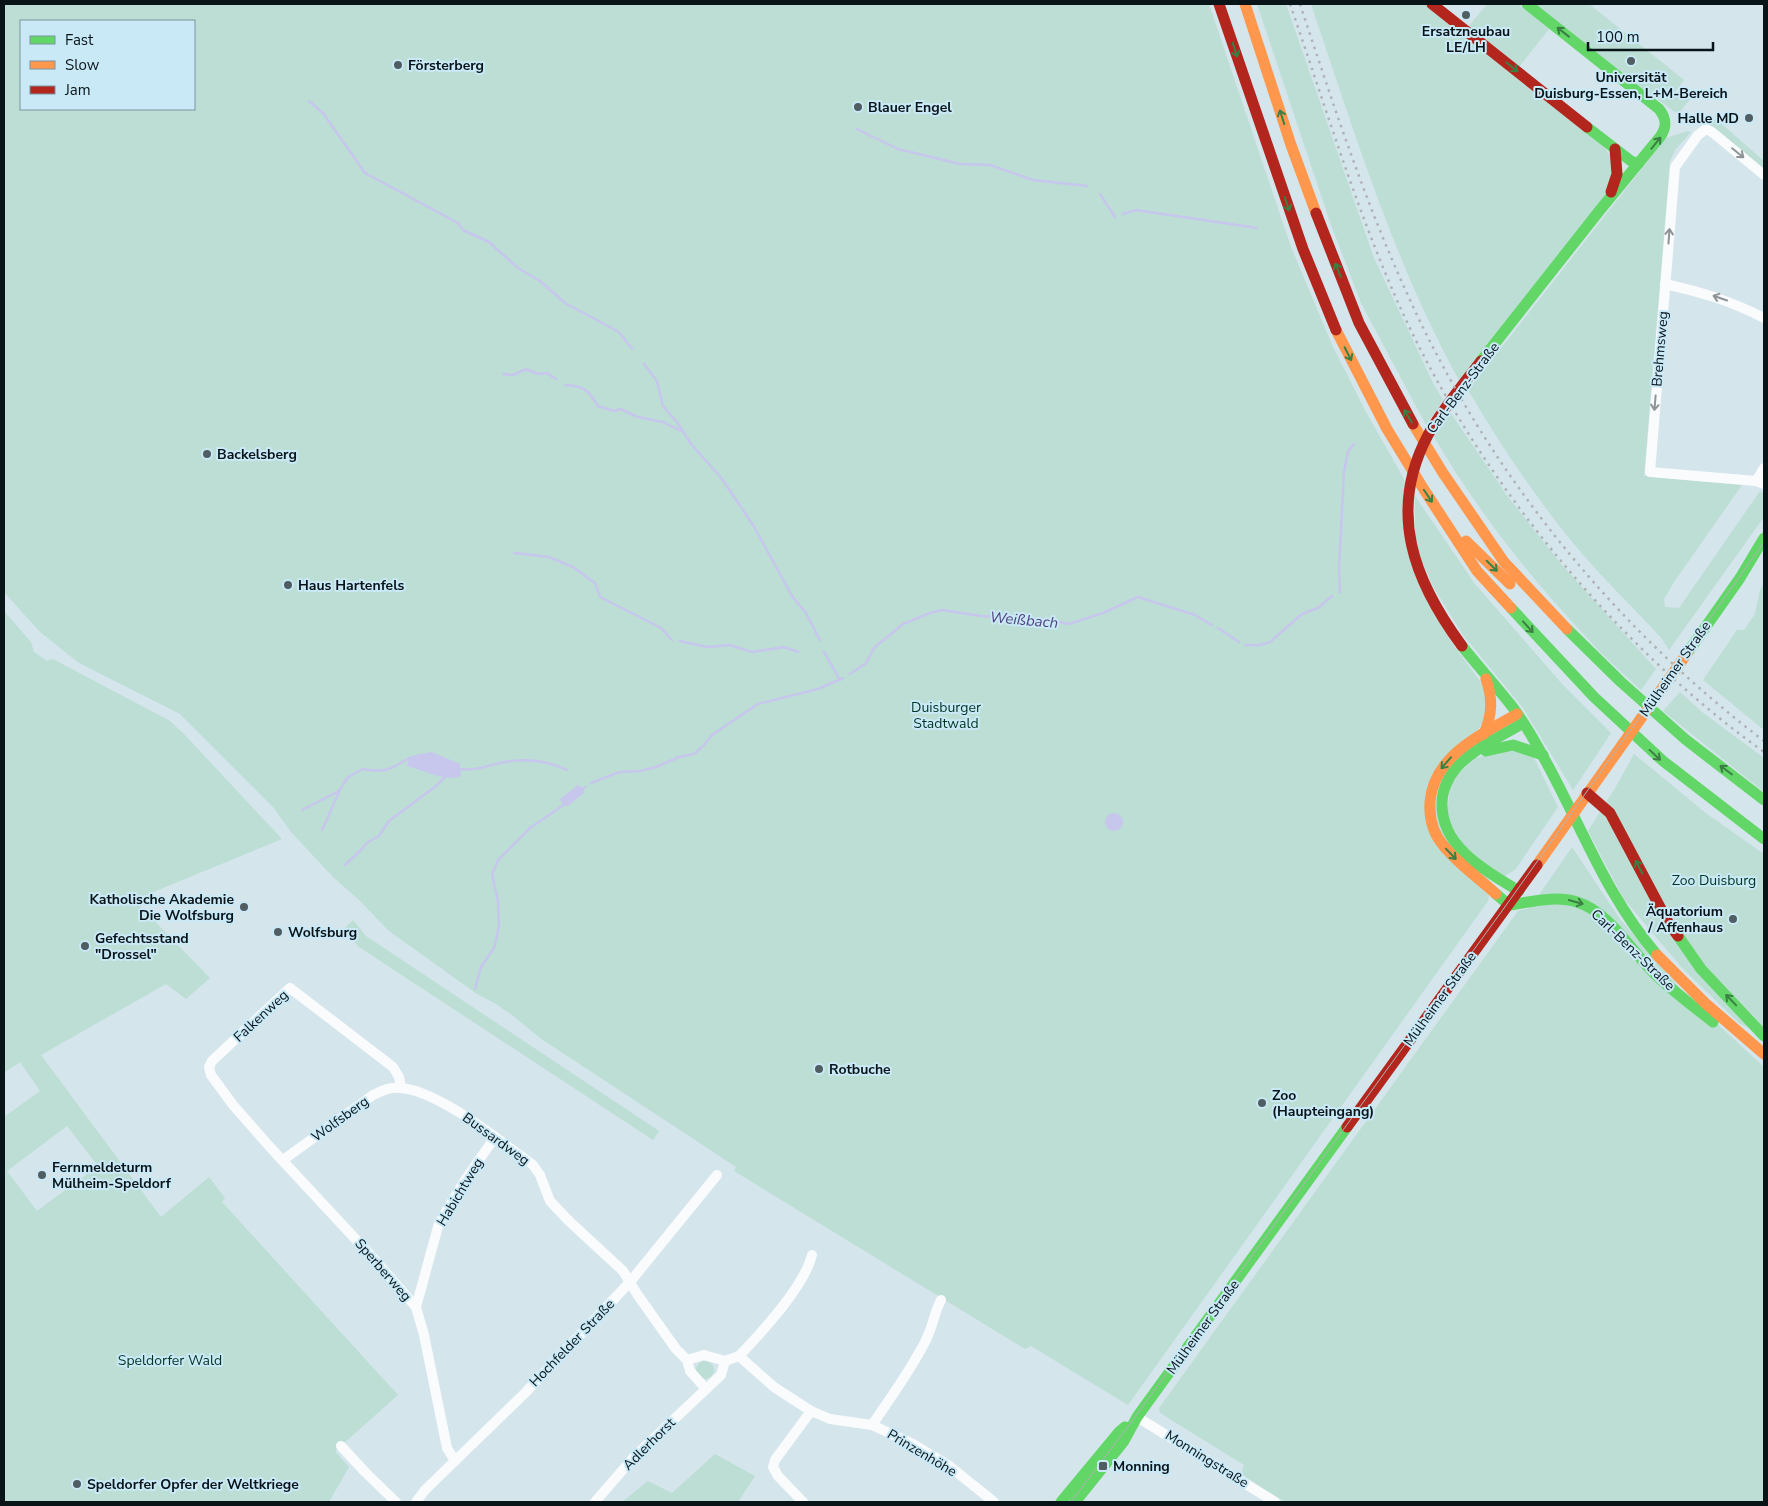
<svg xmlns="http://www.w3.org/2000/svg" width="1768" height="1506" viewBox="0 0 1768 1506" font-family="'Nunito Sans',sans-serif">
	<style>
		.green { fill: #bcded4; fill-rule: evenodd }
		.water { fill: #c7c6ed }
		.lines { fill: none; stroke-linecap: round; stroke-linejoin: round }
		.stream { stroke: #c7c6ed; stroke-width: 2.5 }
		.street { stroke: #f9fbfc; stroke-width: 10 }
		.fast { stroke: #63d668; stroke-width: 11 }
		.slow { stroke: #ff974d; stroke-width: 11 }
		.jam { stroke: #b3261e; stroke-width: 11 }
		.tram { stroke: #afb3b5; stroke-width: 1 }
		.rail { stroke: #afb3b5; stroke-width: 2.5; stroke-dasharray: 2.5 5; stroke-linecap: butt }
		.oneway { stroke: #3a7f44 }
		.oneway2 { stroke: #8d9396 }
		.poi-dot { fill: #505d63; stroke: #c9e9f7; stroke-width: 2 }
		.labels { text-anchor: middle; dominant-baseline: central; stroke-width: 4; stroke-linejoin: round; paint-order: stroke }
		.poi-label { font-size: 14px; font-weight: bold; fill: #091419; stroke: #c9e9f7; text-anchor: start }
		.street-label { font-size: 14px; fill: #091419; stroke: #c9e9f7 }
		.park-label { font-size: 14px; fill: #013522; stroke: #c9e9f7 }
		.water-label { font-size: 15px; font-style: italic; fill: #4f4181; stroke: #c9e9f7 }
	</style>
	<rect width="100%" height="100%" fill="#d4e5ec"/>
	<!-- green -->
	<g class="green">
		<path d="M4,4h650l1,1 6,-1h548l82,243 42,100 33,65 38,67 23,123 25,41 33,45 3,11 -5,24 -54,67 49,93 11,13 -1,5 -360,504 -97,-59 -6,3 -291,-178 2,-4 -196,-129 -28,-23 -16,-11 -19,-10 -88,-63 -31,-32 -25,-22 -42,-45 -18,-25 -93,-93 -101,-51 -39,-31 -36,-40zM21,21h173v88h-173zM409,759l42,2 9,3 1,12 -16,1 -37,-11z"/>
		<polygon points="1257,4 1286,4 1374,258 1434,385 1443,400 1426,425 1361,303 1330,222"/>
		<path d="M1311,4h116l176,142c16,19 9,28 2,50l-145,186c-66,-119 -106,-251 -149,-378z"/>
		<polygon points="1487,4 1518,4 1549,29 1519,67 1468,27"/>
		<polygon points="1534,4 1589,4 1684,80 1674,93 1681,99 1688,91 1691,98 1679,113 1675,112 1609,64"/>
		<polygon points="1716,119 1764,161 1764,170 1708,125"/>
		<path d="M1688,131l3,1 -16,18 -5,11 -26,315 98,9 -68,97 -10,17 1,8 14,1 81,-117 4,3v23l-95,133 -7,-11c-27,-30 -57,-58 -83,-89 -42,-50 -78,-104 -111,-160l198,-252z"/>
		<path d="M1450,412l58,85 54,68 94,104 -15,21c-17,-16 -36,-32 -52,-50 -59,-62 -112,-130 -155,-203z"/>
		<polygon points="1415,496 1475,584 1563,685 1611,733 1573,790 1523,708 1463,635 1434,588 1420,557 1415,534"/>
		<polygon points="1764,583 1764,730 1703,680 1737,630 1744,630 1755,614 1760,590"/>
		<path d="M4,611l27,31 3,10 13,9 6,-2 117,62 13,12 99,106 -148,61 76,78 -24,21 -20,-15 -125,71 120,162 48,-40 16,21 -3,4 176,193 -63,56 14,16 -20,35h-325v-385l36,-26 -20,-29 -16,11zM67,1126l31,40 -61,45 -30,-40z"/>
		<polygon points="1680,692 1702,712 1764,758 1764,792 1663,711"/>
		<polygon points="1514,750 1533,756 1558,807 1515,870 1506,875 1504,877 1465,848 1447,817 1450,786 1453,779 1475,758"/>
		<polygon points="1634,754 1707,814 1764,854 1764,1033 1740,1024 1683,969 1624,899 1588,831 1614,790"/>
		<polygon points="1572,847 1620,919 1686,995 1764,1067 1764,1502 1285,1502 1241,1474 1244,1465 1160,1413 1159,1408 1518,911 1530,908"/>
		<polygon points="353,920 366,936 659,1131 653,1140 359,947 343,930"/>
		<circle cx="705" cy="1370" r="9"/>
		<polygon points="715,1454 755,1476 738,1502 622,1502 648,1481 672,1493"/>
	</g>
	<!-- water -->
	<g class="water">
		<path d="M432,752l28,12 1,12c-16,6 -38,-6 -54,-10l2,-8 6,-3z"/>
		<polygon points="578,785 584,789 584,793 568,806 563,805 560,799"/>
		<circle cx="1114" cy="822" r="9"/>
	</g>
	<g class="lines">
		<!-- stream -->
		<g class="stream">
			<polyline points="309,101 323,113 365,173 458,223 463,230 489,242 518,268 540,281 565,303 619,332 632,349"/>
			<polyline points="857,129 898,149 960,164 990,165 1033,180 1087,186"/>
			<polyline points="1100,194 1115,217"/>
			<polyline points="1123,214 1136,210 1257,228"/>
			<polyline points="644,364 657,381 663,406 677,422 691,444 722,479 753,525 792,596 806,613 820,640"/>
			<polyline points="503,374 513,375 526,369 538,374 547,373 556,379"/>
			<path d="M565,385c20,1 23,5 33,21l16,5 6,-2 18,8 25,5 18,9"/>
			<polyline points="514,553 549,557 573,567 595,583 600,597 661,628 672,640"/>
			<polyline points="1340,592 1339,568 1344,472 1348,451 1354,444"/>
			<polyline points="1218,628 1239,642"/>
			<polyline points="680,641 707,647 730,645 752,652 784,647 798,652"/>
			<polyline points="1245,645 1260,645 1270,642 1302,614 1318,608 1332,596"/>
			<polyline points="824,652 840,680"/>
			<polyline points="850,674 866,663 874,648 903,624 930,613 942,610 981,616 1047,619 1069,624 1103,613 1138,597 1195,615 1212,625"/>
			<path d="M459,769c17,2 30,-4 46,-7 21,-4 43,-1 62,8"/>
			<polyline points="591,783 620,772 640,771 656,767 679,757 694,754 702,747 712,735 758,704 818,689 843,678"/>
			<polyline points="581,791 585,787"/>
			<path d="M302,810l37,-19 9,-14 15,-8c22,4 27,1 46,-11l3,1"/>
			<polyline points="322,830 339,792"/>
			<polyline points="345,865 361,850 368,842 379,836 389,821 436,786 445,777"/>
			<polyline points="475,989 481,967 494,948 499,926 498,902 492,874 499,859 530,828 565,804"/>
		</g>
		<!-- street -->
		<g class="street">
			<polyline points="1764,175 1712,132 1706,129 1698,135 1675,167 1650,472 1756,481 1764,484"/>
			<path d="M1665,284c36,8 66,17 99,34"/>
			<polyline points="1756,481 1764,468"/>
			<polyline points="401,1087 399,1077 393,1067 290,988 212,1061 209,1067 211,1075 233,1105 269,1146 375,1260 416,1307 424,1335 447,1448 455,1461"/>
			<path d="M283,1160l90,-65c9,-4 16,-8 26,-7 38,1 102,54 134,77l7,10 10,26 19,20 54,50 14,23 39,55 11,11 17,-5 21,6 14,-5 35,31 37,24 19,8 42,6 41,19 35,21 46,37"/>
			<polyline points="416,1307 439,1223 463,1183 495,1137"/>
			<path d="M739,1356c23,-24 65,-69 73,-101"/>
			<polyline points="687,1360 690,1371 706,1389"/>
			<polyline points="1137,1417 1275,1502"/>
			<path d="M872,1425c19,-28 39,-55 54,-85 7,-14 8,-27 15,-40"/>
			<polyline points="341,1446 365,1472 396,1502"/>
			<polyline points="416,1502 425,1490 524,1394 630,1282 717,1175"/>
			<polyline points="595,1502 633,1458 721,1375 725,1361"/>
			<polyline points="803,1502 778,1476 773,1467 775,1460 811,1411"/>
		</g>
		<!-- fast -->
		<g class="fast">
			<polyline points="1587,127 1631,161 1638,164"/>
			<path d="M1481,361l119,-151 60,-73c7,-10 7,-18 -1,-28l-132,-105"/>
			<polyline points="1511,608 1594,697 1663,761 1764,839"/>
			<polyline points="1567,629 1621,682 1685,739 1764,800"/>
			<path d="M1462,646c16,20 33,39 49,59 13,17 24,36 34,55 37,67 61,136 112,195"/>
			<polyline points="1688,652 1740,578 1764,538"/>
			<polyline points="1486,751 1513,745 1543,755"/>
			<path d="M1519,891c-33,-20 -78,-44 -77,-88 0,-12 6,-26 14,-35 18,-20 44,-31 67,-45"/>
			<path d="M1496,894l13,11c22,-3 46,-10 68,-3 32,10 52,46 75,69 19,19 40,34 61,51"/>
			<polyline points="1678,936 1701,969 1764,1036"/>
			<polyline points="1061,1502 1119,1432 1125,1427"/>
			<polyline points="1075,1502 1124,1441 1137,1417 1347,1127"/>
		</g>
		<!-- slow -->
		<g class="slow">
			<polyline points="1245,4 1291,145 1316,213"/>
			<polyline points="1336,330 1387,429 1423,488 1477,571 1511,608"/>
			<polyline points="1413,424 1443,473 1504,562 1567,629"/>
			<polyline points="1466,541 1510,584"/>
			<path d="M1484,734c8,-19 9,-35 2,-55"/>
			<polyline points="1537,865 1688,652"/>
			<path d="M1496,894c-17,-16 -38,-30 -53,-49 -10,-12 -14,-27 -13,-43 4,-47 51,-67 87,-88"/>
			<polyline points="1657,955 1705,1003 1764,1054"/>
		</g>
		<!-- jam -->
		<g class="jam">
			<polyline points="1219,4 1303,249 1336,330"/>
			<polyline points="1432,4 1587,127"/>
			<polyline points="1611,192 1617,174 1615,149"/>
			<polyline points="1316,213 1359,323 1413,424"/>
			<path d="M1462,646c-48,-65 -75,-134 -34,-211 15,-27 35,-50 53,-74"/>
			<polyline points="1587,793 1610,813 1669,924 1678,936"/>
			<polyline points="1347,1127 1537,865"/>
		</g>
		<!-- tram -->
		<polyline class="tram" points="1071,1502 1132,1421 1507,904 1764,542"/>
		<!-- rail -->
		<g class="rail">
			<path d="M1290,4c35,101 66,205 110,303 77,170 213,337 364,445"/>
			<path d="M1300,4c33,100 66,201 110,296 79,173 203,326 354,441"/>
		</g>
	</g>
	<!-- one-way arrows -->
	<defs><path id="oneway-shaft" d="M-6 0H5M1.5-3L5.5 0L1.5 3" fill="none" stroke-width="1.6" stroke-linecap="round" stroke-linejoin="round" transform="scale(1.25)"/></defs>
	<g class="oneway">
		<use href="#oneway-shaft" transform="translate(1563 32) rotate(-142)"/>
		<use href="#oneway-shaft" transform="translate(1235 50) rotate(72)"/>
		<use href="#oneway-shaft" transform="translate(1512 67) rotate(39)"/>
		<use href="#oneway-shaft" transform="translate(1282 117) rotate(-108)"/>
		<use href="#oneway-shaft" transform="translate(1656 143) rotate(-51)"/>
		<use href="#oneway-shaft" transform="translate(1287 204) rotate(71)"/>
		<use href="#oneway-shaft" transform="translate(1338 270) rotate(-112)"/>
		<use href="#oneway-shaft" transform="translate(1348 354) rotate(63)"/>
		<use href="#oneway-shaft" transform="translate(1408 416) rotate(-121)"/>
		<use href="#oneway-shaft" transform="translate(1428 496) rotate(56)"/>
		<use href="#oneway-shaft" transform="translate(1492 566) rotate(45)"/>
		<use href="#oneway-shaft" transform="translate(1528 627) rotate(48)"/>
		<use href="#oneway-shaft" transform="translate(1655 755) rotate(43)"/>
		<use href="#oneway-shaft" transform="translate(1446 763) rotate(131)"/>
		<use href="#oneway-shaft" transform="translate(1726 770) rotate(-143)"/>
		<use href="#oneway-shaft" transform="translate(1451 854) rotate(46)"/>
		<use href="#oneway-shaft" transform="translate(1639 867) rotate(-117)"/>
		<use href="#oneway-shaft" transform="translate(1576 902) rotate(16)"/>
		<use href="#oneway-shaft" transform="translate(1731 1000) rotate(-134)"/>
	</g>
	<g class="oneway2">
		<use href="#oneway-shaft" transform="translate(1738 153) rotate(39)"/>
		<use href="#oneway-shaft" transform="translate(1669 236) rotate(-86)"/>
		<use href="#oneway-shaft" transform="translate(1720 298) rotate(-161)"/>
		<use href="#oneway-shaft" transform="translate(1655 403) rotate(95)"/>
	</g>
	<!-- markers -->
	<g class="poi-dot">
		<circle cx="1466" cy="15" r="5"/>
		<circle cx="1631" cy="61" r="5"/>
		<circle cx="398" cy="65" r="5"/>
		<circle cx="858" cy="107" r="5"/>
		<circle cx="1749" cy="118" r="5"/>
		<circle cx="207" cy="454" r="5"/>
		<circle cx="288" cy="585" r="5"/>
		<circle cx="244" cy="907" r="5"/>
		<circle cx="1733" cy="919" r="5"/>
		<circle cx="278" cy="932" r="5"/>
		<circle cx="85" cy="946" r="5"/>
		<circle cx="819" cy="1069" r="5"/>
		<circle cx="1262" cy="1103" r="5"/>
		<circle cx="42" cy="1175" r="5"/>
		<rect x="1098" y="1461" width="10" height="10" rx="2.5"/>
		<circle cx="77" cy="1484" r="5"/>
	</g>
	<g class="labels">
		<!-- poi labels -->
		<g class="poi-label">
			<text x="1466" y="31" text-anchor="middle">Ersatzneubau<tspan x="1466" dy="16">LE/LH</tspan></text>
			<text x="408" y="65">Försterberg</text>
			<text x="1631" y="77" text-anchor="middle">Universität<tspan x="1631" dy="16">Duisburg-Essen, L+M-Bereich</tspan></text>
			<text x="868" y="107">Blauer Engel</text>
			<text x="1739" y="118" text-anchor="end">Halle MD</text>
			<text x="217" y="454">Backelsberg</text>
			<text x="298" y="585">Haus Hartenfels</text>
			<text x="234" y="899" text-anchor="end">Katholische Akademie<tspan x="234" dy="16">Die Wolfsburg</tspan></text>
			<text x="1723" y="911" text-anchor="end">Äquatorium<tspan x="1723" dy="16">/ Affenhaus</tspan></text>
			<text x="288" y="932">Wolfsburg</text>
			<text x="95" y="938">Gefechtsstand<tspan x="95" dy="16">"Drossel"</tspan></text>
			<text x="829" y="1069">Rotbuche</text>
			<text x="1272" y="1095">Zoo<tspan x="1272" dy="16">(Haupteingang)</tspan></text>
			<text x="52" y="1167">Fernmeldeturm<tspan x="52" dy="16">Mülheim-Speldorf</tspan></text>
			<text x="1113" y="1466">Monning</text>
			<text x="87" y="1484">Speldorfer Opfer der Weltkriege</text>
		</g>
		<!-- street labels -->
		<g class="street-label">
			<text transform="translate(1660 349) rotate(-85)">Brehmsweg</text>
			<text transform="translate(1463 388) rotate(-53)">Carl-Benz-Straße</text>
			<text transform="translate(1675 669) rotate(-55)">Mülheimer Straße</text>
			<text transform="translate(1633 950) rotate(44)">Carl-Benz-Straße</text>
			<text transform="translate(1440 999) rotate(-54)">Mülheimer Straße</text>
			<text transform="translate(261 1016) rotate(-43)">Falkenweg</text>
			<text transform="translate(340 1119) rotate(-36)">Wolfsberg</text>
			<text transform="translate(496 1139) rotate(36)">Bussardweg</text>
			<text transform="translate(460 1192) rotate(-59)">Habichtweg</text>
			<text transform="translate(383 1270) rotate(49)">Sperberweg</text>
			<text transform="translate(1203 1327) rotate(-54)">Mülheimer Straße</text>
			<text transform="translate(572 1343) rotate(-46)">Hochfelder Straße</text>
			<text transform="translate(649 1444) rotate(-45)">Adlerhorst</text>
			<text transform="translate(922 1453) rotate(31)">Prinzenhöhe</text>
			<text transform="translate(1207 1459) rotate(32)">Monningstraße</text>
		</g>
		<!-- park labels -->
		<g class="park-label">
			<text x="946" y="707">Duisburger<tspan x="946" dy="16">Stadtwald</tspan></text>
			<text x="1714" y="880">Zoo Duisburg</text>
			<text x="170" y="1360">Speldorfer Wald</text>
		</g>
		<!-- water labels -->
		<g class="water-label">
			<text transform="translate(1024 620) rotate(5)">Weißbach</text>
		</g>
	</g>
	<!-- border -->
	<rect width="1768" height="1506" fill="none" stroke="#091419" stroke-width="10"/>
	<!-- legend -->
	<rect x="20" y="20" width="175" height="90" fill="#c9e9f7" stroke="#7c949e"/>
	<rect x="30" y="36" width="25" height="8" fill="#63d668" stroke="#7c949e"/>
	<text x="65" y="45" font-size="15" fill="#091419">Fast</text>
	<rect x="30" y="61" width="25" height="8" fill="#ff974d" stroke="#7c949e"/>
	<text x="65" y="70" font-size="15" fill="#091419">Slow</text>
	<rect x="30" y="86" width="25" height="8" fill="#b3261e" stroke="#7c949e"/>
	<text x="65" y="95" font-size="15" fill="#091419">Jam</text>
	<!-- scale -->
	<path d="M1588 42v8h125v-8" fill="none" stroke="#091419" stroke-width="2.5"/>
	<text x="1596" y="42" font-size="15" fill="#091419" stroke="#c9e9f7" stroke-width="4" paint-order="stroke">100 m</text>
</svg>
